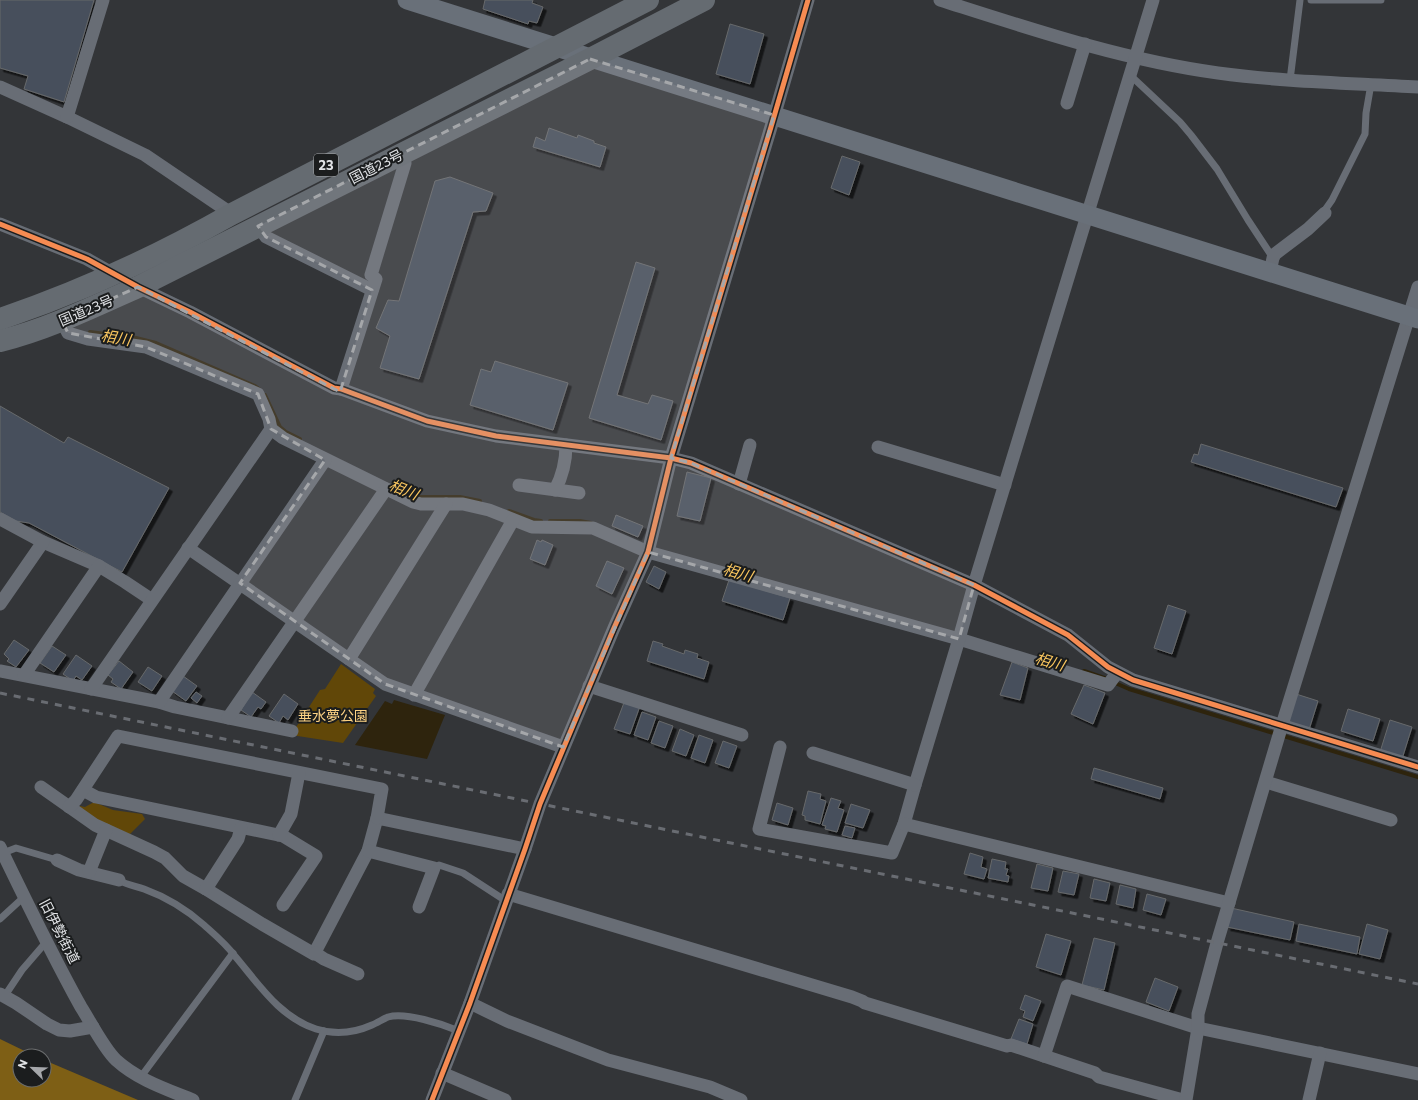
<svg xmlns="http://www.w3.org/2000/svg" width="1418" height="1100" viewBox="0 0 1418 1100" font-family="Commissioner,'Noto Sans JP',sans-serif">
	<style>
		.green { fill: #614708 }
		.forest { fill: #7e5f15 }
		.water { fill: #2e240d }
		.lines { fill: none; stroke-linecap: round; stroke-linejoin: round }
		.stream { stroke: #2e240d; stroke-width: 4 }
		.building { fill: #464f5b; stroke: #67696b; filter: url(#shadow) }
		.lane { stroke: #686d75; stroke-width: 7 }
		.street { stroke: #686d75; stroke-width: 13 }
		.secondary { stroke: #697079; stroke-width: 19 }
		.highway { stroke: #656b71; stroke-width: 22 }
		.rail { stroke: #696c72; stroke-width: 3; stroke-dasharray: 7 7; stroke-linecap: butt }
		.cycleway-casing { stroke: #1b1d1e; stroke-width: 8 }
		.cycleway { stroke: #f68b52; stroke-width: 5 }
		.marked { fill: #a5a7aa; fill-opacity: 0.2; stroke: #a5a7aa; stroke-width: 3; stroke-dasharray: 8 5; stroke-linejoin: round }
		.labels { text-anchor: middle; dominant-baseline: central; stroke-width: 4; stroke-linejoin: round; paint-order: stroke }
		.shield { fill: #1b1d1e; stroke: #a6a8ab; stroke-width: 1 }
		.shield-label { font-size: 13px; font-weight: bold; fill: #e2e4e7 }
		.street-label { font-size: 14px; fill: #e2e4e7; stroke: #1b1d1e }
		.park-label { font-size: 14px; fill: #fcd284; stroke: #1b1d1e }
		.water-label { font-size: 15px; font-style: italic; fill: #fbc75f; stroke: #1b1d1e }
	</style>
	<defs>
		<filter id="shadow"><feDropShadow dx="3.5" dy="3.5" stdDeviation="0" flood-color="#0009"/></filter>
	</defs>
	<rect width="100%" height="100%" fill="#333538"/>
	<!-- green -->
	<g class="green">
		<polygon points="341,664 375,689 373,693 376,696 343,743 291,735 320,690 325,689"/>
		<polygon points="94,802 113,810 142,814 145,819 130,834 97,821 77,809 80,806 85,807"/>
	</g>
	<!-- forest -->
	<polygon class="forest" points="0,1039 35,1056 20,1056 20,1080 44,1080 44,1060 138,1100 0,1100"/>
	<!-- water -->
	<polygon class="water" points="394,700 445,715 427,759 355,745 385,701 392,704"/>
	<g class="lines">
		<!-- stream -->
		<g class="stream">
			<polyline points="90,332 136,338 156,343 255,386 259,389"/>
			<polyline points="265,395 280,427 286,432 300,439"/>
			<polyline points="416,497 460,497 480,501"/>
			<polyline points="509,511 534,520 541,521"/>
			<polyline points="550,521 580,521 591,523"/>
			<polyline points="1084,671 1107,679"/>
			<polyline points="1113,682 1129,689 1418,777"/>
		</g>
	</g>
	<!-- building -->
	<g class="building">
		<polygon points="0,0 94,0 64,102 24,89 28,76 0,68"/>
		<polygon points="485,0 533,0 532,3 543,7 537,23 529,21 528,24 483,9"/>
		<polygon points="730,24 764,34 750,84 716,74"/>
		<polygon points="549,128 577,138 578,135 594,141 594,143 606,147 600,167 533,147 536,137 545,141"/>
		<polygon points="842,156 860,162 849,195 831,188"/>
		<polygon points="450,177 493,193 486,211 473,212 419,379 380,368 390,336 376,328 388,300 399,301 435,181"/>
		<polygon points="636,262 655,268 617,395 648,404 652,395 673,401 661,440 589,418"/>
		<polygon points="495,361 568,383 553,430 470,405 481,369 491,372"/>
		<polygon points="0,406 64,443 68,437 169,488 122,572 29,523 16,521 0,512"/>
		<polygon points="1201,444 1343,488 1336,507 1191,462 1194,454 1198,455"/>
		<polygon points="687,472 711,478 700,521 677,516"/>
		<polygon points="616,515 643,526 638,537 612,526"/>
		<polygon points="537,540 541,542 542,540 553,545 545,565 530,559"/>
		<polygon points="607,561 624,568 612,594 596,586"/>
		<polygon points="654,566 666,572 659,589 646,582"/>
		<polygon points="729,580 790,598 783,620 722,601"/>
		<polygon points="1168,605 1186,611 1172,654 1154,648"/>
		<polygon points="14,640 29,650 16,667 7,661 9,659 4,654"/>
		<polygon points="653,641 663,644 662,646 684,654 685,650 698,654 697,658 709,662 704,679 647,661"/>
		<polygon points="52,646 66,655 54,672 40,663"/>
		<polygon points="76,655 92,666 82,680 76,676 73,681 63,674"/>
		<polygon points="119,661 133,672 121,689 111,682 113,679 108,675"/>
		<polygon points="1012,662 1028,668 1020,700 1000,695"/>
		<polygon points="148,667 162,676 152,691 138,682"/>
		<polygon points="183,676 197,686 186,701 172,691"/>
		<polygon points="1084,685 1105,693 1093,724 1071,714"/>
		<polygon points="196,692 202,696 197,703 191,698"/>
		<polygon points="252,692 266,702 261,709 258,707 251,717 241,710"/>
		<polygon points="284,694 298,704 288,720 283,716 279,723 269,716"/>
		<polygon points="1296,694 1318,701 1308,733 1286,726"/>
		<polygon points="625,700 640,706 630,734 614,729"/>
		<polygon points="1348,709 1380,719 1373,741 1341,731"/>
		<polygon points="642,712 656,717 648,740 634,735"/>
		<polygon points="1390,720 1412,727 1402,759 1380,752"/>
		<polygon points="659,721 673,726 665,748 651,743"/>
		<polygon points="680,729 694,735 686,756 672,751"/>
		<polygon points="699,735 713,740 705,763 691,758"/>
		<polygon points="723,741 737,746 729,768 715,763"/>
		<polygon points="1094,768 1163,788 1160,799 1091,779"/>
		<polygon points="808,791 821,794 820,799 826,801 820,824 805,820 805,816 802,815"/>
		<polygon points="831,798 841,801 838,808 844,810 837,832 825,829 826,826 822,825"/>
		<polygon points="777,803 793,808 788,825 772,820"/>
		<polygon points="851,804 870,810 863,828 845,823"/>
		<polygon points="845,826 855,828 852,838 842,835"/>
		<polygon points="970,853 983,857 981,867 987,869 984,879 964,874"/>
		<polygon points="992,859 1006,862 1005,869 1008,869 1006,875 1009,876 1008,882 988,878"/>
		<polygon points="1037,864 1053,868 1048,891 1031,888"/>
		<polygon points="1063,871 1079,874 1074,895 1058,892"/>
		<polygon points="1094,879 1110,883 1106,901 1090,898"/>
		<polygon points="1120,885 1136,889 1133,908 1116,904"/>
		<polygon points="1147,894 1166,899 1161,915 1143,910"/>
		<polygon points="1231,908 1294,922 1290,940 1227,927"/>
		<polygon points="1299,924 1360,937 1357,954 1296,941"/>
		<polygon points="1367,924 1388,930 1380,959 1359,954"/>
		<polygon points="1046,934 1071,941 1061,975 1036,967"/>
		<polygon points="1094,938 1115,943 1104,990 1082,985"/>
		<polygon points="1155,978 1178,987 1169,1011 1146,1002"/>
		<polygon points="1025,995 1041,1001 1033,1021 1023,1017 1025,1011 1020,1009"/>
		<polygon points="1019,1019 1033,1024 1027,1044 1011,1039"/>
	</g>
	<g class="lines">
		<!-- lane -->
		<g class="lane">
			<polyline points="1311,0 1381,0"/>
			<polyline points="1130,75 1180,122 1191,135 1217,169 1248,220 1273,258"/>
			<polyline points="1290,80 1300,0"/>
			<polyline points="1325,213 1325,210 1332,200 1365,134 1366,113 1371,84"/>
			<polyline points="3,853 16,848 57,860"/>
			<polyline points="434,868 439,865 463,873 506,901"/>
			<path d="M119,880c7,5 17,6 25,9 22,8 43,21 60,36 10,9 22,19 30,30 24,28 45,62 82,74 19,6 38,4 56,-4 5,-2 11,-6 16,-8 18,-5 54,7 71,14"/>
			<polyline points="0,919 25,896"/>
			<polyline points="4,997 22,970 47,941"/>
			<polyline points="140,1078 233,953"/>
			<polyline points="295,1100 324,1031"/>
		</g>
		<!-- street -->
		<g class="street">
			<path d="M940,0c91,29 183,60 278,73 66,9 133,10 200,14"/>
			<polyline points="0,87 67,117 145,155 232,214"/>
			<polyline points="1067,103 1085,44"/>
			<polyline points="67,117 103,0"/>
			<polyline points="0,224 87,259 117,276"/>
			<polyline points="258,226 266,237 372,290"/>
			<polyline points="1270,272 1273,258 1275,254 1308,229 1325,213"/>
			<polyline points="134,285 190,312 334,388 341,389 427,421 496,436 671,458 691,463 974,585 1068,635 1108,667 1133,680 1418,767"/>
			<polyline points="62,321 68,333 88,339 146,347 258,394 269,419 271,429 283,438 413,502 421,504 463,504 489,510 532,527 593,528 648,552 959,639 1108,685 1117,673"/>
			<polyline points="341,389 376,279 371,275 405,163"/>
			<polyline points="878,447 1005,485"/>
			<polyline points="739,484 750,445"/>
			<polyline points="519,485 579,493"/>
			<path d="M555,490c8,-15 11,-29 11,-45"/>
			<polyline points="0,519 43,542 99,566 125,582 152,600"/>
			<polyline points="188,548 385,684 563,747"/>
			<polyline points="0,604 43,542"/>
			<polyline points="349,659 446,504"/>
			<polyline points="0,671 159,702 175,707 292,731"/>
			<polyline points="24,675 99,566"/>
			<polyline points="589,686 742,735"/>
			<polyline points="91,689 271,429"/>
			<polyline points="414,695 513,520"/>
			<polyline points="159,702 325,460"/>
			<polyline points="228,718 386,489"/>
			<polyline points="780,747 759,829 892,853 904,824 915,785 959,639 974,585 1153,0"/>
			<polyline points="813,753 915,785"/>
			<polyline points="1266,782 1391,820"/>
			<polyline points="41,787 95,825 154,852 165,858 183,876 206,889 262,924 314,954 368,851 377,818 525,849"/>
			<polyline points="83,790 96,797 283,836 316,856 283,905"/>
			<polyline points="69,807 76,800 118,736 382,789 377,818"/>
			<polyline points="904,824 1229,903"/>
			<polyline points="279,835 291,814 299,773"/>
			<path d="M0,847c26,54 52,108 81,160 9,14 23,42 35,53 22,20 50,29 77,40"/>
			<polyline points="368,851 434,868 419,907"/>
			<polyline points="57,860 79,870 119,880"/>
			<polyline points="89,872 106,830"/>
			<polyline points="206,889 238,839 241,828"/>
			<polyline points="508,894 852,997 862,1001 865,1003 1007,1046 1011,1045 1095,1073 1099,1077 1183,1100"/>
			<polyline points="315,953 324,959 358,974"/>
			<polyline points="0,994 16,1003 47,1024 59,1030 70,1031 93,1027"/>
			<polyline points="470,1003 507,1021 608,1060 710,1087 741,1100"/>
			<polyline points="1044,1056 1067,986 1198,1028 1418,1074"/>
			<polyline points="442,1073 505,1100"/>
			<polyline points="432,1100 470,1003 525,849 540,804 614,628 648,552 671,458 771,127 808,0"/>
			<polyline points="1186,1100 1198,1028 1198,1014 1217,943 1282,725 1418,287"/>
			<polyline points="1309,1100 1320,1053"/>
		</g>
		<!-- secondary -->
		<polyline class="secondary" points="407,0 1418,319"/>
		<!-- highway -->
		<g class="highway">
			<path d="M0,319c80,-27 158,-63 232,-105l416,-214"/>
			<path d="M0,341c48,-12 93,-34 138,-54l452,-228 114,-59"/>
		</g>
		<!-- rail -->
		<polyline class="rail" points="0,693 1418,984"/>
		<!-- cycleway casing -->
		<g class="cycleway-casing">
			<g id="cycleway">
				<polyline points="0,224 87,259 138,287 190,312 334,388 341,389 427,421 496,436 671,458 691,463 974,585 1068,635 1108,667 1133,680 1418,767"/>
				<polyline points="432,1100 470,1003 525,849 540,804 614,628 648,552 671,458 771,127 808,0"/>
			</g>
		</g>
		<!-- cycleway -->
		<use href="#cycleway" class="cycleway"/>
	</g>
	<!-- marked area -->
	<path class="marked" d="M590,59l184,56 -103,343 20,5 283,122 -15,54 -311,-87 -85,195 -178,-63 -145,-101 85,-123 -54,-31 -13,-35 -112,-47 -78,-14 -6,-12 76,-34 202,105 32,-102 -106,-53 -8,-11z"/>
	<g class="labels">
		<!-- shield labels -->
		<rect class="shield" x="314" y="154" width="24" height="22" rx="3"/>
		<g class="shield-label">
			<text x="326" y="165">23</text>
		</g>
		<!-- street labels -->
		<g class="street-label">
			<text transform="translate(376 166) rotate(-27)">国道23号</text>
			<text transform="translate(86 310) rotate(-23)">国道23号</text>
			<text transform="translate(60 931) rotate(63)">旧伊勢街道</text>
		</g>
		<!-- park labels -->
		<g class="park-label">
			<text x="333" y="715">垂水夢公園</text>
		</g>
		<!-- water labels -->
		<g class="water-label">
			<text transform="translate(116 337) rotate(9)">相川</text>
			<text transform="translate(404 489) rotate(22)">相川</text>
			<text transform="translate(738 572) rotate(16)">相川</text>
			<text transform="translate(1050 661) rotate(16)">相川</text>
		</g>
	</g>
	<!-- north arrow -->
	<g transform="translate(32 1068) rotate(293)"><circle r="19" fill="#1b1d1e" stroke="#6b6d6e"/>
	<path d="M0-3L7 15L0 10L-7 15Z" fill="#a5a7aa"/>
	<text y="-6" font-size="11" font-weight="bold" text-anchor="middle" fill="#e2e4e7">N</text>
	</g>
</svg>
